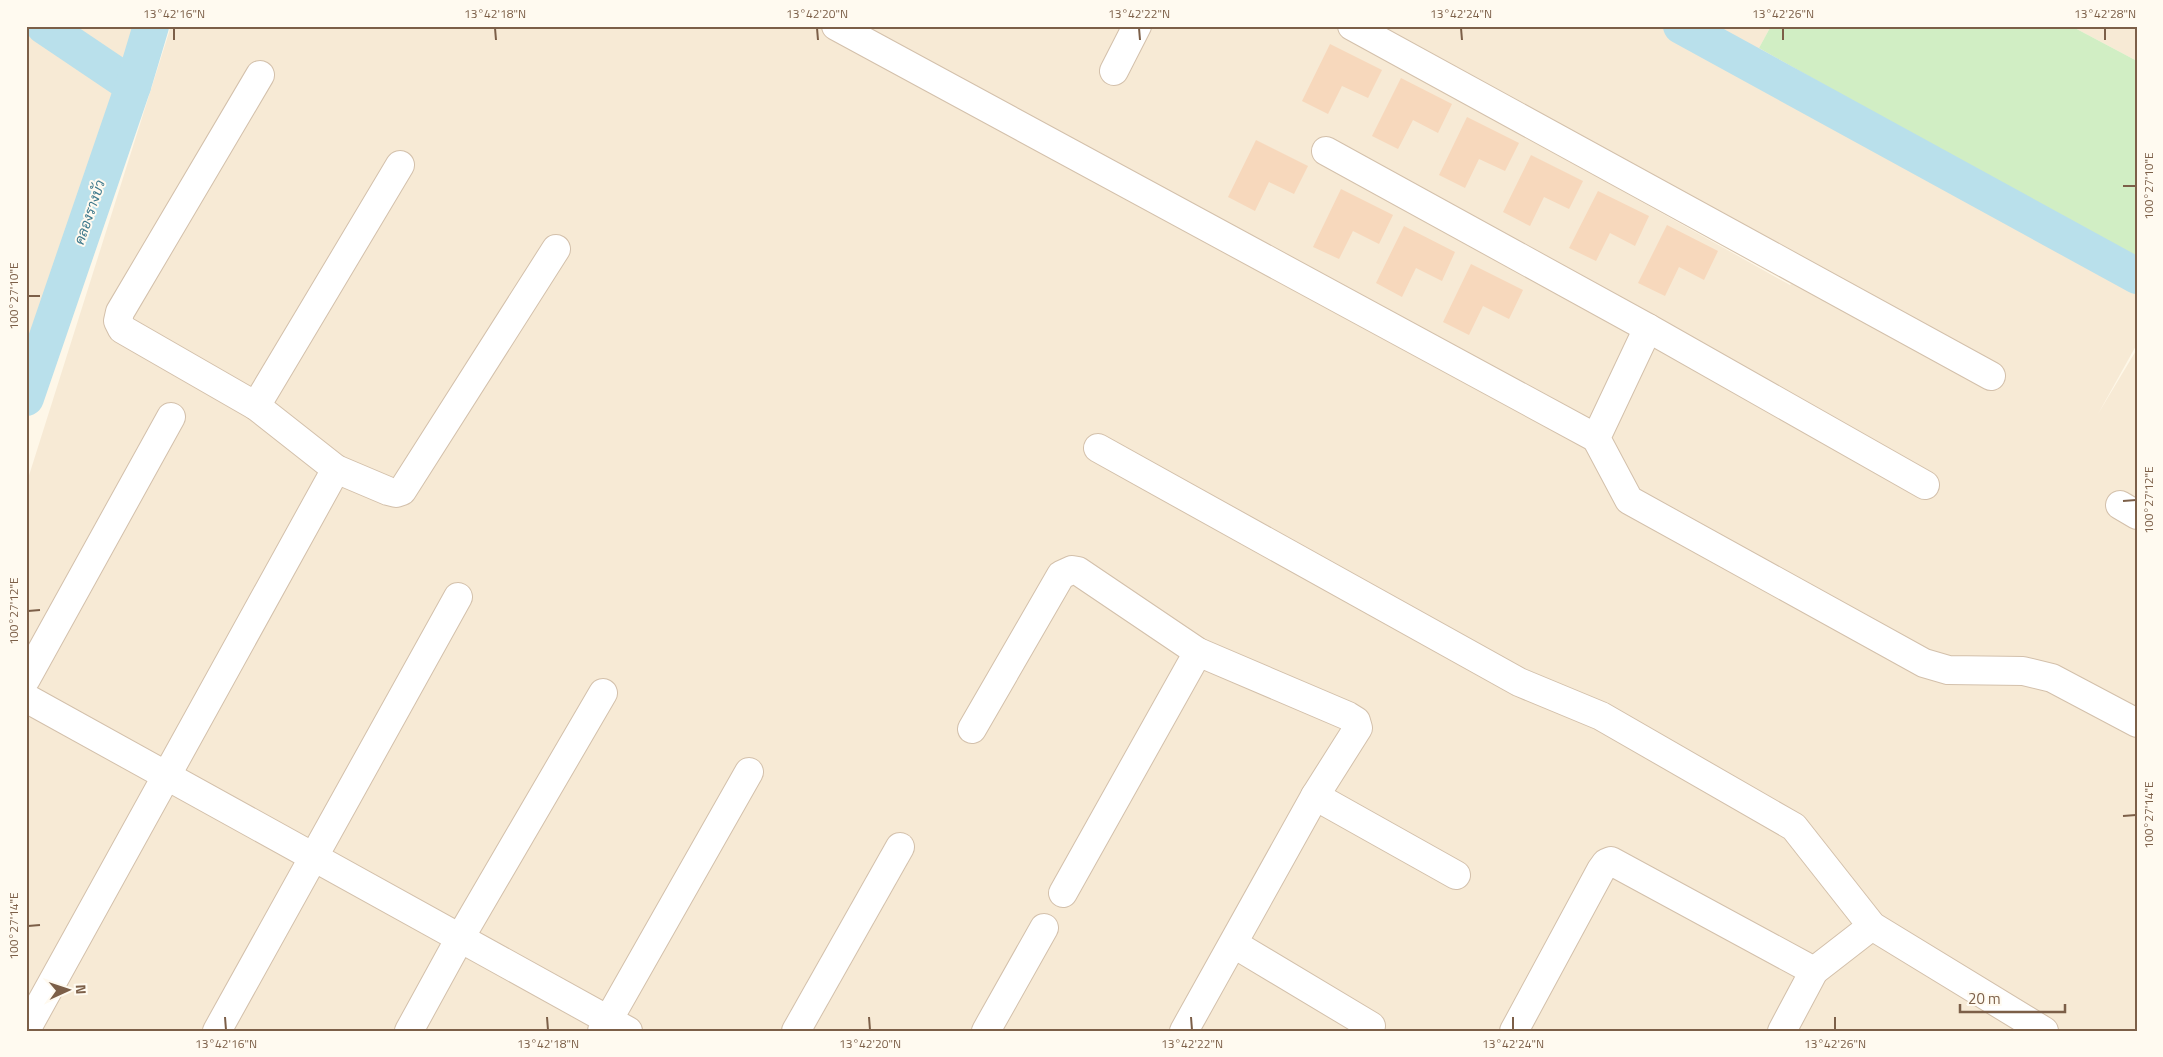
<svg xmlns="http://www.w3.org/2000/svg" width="2163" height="1057" viewBox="0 0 2163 1057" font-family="'Titillium Web',Sarabun,sans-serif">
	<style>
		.residential { fill: #f7ead5; fill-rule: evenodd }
		.green { fill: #d1eec4 }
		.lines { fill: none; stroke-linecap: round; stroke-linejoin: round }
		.canal { stroke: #b9e0eb; stroke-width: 36 }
		.building { fill: #f7d8bc }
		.minor-casing { stroke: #d3c0ab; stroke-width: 30 }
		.minor { stroke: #fff; stroke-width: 28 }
		.ticks { fill: none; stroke: #7c5f48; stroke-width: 2 }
		.labels { text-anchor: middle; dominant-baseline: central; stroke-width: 4; stroke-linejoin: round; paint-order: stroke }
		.water-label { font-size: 14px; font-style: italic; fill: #3c778a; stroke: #fffaf0 }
		.neatline { fill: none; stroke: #7c5f48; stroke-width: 2 }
		.ticks-label { font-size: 12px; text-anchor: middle; fill: #7c5f48 }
	</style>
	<rect width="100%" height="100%" fill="#fef7e8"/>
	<!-- residential -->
	<g class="residential">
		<polygon points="26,26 137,26 52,305 26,378"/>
		<path d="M171,26h1600l-12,22 378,214v82l-39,70 39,-65v682h-2111v-546zM1599,178l93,51 99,55 -1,1z"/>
		<polygon points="2071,26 2137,26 2137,61"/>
	</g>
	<!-- green -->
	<polygon class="green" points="1771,26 2071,26 2137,61 2137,262 1759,48"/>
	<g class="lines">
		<!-- canal -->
		<g class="canal">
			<polyline points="44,26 133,86"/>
			<polyline points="1681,26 2137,276"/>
			<polyline points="26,398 133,86 151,26"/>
		</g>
	</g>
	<!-- building -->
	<g class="building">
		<polygon points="1330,44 1382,70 1368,98 1342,86 1328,114 1302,101"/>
		<polygon points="1401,78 1452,104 1438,133 1413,120 1398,149 1372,136"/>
		<polygon points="1467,117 1519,143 1505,171 1479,159 1465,188 1439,175"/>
		<polygon points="1256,140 1308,166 1294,194 1269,182 1255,211 1228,197"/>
		<polygon points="1531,155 1583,181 1569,209 1544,197 1530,226 1503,212"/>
		<polygon points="1341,189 1393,215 1379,244 1353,231 1339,259 1313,247"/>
		<polygon points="1598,191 1649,216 1635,246 1610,233 1596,261 1569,248"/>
		<polygon points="1667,225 1718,251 1704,280 1679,267 1665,296 1638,283"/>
		<polygon points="1404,226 1455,252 1442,281 1416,268 1402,297 1376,283"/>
		<polygon points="1471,264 1523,290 1509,319 1483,306 1469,335 1443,322"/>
	</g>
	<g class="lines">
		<!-- minor casing -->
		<g class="minor-casing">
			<g id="minor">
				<polyline points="836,26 1596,438"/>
				<polyline points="1352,26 1991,376"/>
				<polyline points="1114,71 1137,26"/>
				<polyline points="260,75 120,312 118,321 122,329 256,406 336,469 388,491 396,493 402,491 556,249"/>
				<polyline points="1326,151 1648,328 1925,485"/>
				<polyline points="1648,328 1596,438 1629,500 1924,663 1948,670 2023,671 2052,678 2137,723"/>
				<polyline points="256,406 400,165"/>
				<polyline points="1098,448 1519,682 1601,716 1794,827 1872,926 2044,1031"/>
				<polyline points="2120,505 2137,515"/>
				<polyline points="26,679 171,417"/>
				<polyline points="26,698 628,1031"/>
				<polyline points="972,729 1061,575 1072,570 1078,571 1198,652 1348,716 1356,721 1358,728 1315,796 1184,1031"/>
				<polyline points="1315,796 1456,875"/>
				<polyline points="1063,893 1198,652"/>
				<polyline points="1234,944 1371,1026"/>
				<polyline points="26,1030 336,469"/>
				<polyline points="217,1031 458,597"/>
				<polyline points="409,1031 460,938 603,693"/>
				<polyline points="602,1031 749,772"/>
				<polyline points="796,1031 900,847"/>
				<polyline points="986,1031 1044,928"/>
				<polyline points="1514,1031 1601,870 1606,863 1611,861 1814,971"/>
				<polyline points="1782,1031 1814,971 1872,926"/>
			</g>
		</g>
		<!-- minor -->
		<use href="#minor" class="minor"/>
	</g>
	<!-- ticks -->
	<path class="ticks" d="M174,28v12M495,28l1,12M817,28l1,12M1139,28l1,12M1461,28l1,12M1783,28v12M2105,28v12M2123,186h13M28,296h12M2123,501l13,-1M28,611l12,-1M2123,816l13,-1M28,926l12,-1M225,1017l1,13M547,1017l1,13M869,1017l1,13M1191,1017l1,13M1513,1017v13M1835,1017v13"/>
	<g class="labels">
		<!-- water labels -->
		<g class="water-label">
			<text transform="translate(89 212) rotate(-71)">คลองรางบัว</text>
		</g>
	</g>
	<!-- border -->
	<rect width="2163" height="1057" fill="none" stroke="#fffaf0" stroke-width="55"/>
	<!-- north arrow -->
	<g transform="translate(68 990) rotate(87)" stroke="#fffaf0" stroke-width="4" paint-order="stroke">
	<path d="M0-4L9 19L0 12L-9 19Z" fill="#7c5f48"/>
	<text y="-8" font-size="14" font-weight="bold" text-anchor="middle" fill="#7c5f48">N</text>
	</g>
	<!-- scale -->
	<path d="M1960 1004v8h105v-8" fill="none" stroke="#7c5f48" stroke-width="2.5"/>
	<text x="1968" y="1004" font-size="15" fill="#7c5f48" stroke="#fffaf0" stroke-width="4" paint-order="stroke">20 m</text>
	<rect x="28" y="28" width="2108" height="1002" class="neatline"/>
	<g class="ticks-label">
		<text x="174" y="18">13°42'16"N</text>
		<text x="495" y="18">13°42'18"N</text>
		<text x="817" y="18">13°42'20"N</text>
		<text x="1139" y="18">13°42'22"N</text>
		<text x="1461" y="18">13°42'24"N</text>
		<text x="1783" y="18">13°42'26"N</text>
		<text x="2105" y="18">13°42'28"N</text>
		<text transform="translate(2149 186) rotate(-90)" y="4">100°27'10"E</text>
		<text transform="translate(14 296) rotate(-90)" y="4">100°27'10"E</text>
		<text transform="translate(2149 500) rotate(-90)" y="4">100°27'12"E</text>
		<text transform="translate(14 611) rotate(-90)" y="4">100°27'12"E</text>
		<text transform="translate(2149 815) rotate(-90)" y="4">100°27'14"E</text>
		<text transform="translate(14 926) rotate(-90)" y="4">100°27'14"E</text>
		<text x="226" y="1048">13°42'16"N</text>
		<text x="548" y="1048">13°42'18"N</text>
		<text x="870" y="1048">13°42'20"N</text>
		<text x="1192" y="1048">13°42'22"N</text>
		<text x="1513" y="1048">13°42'24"N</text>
		<text x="1835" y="1048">13°42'26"N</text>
	</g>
</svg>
